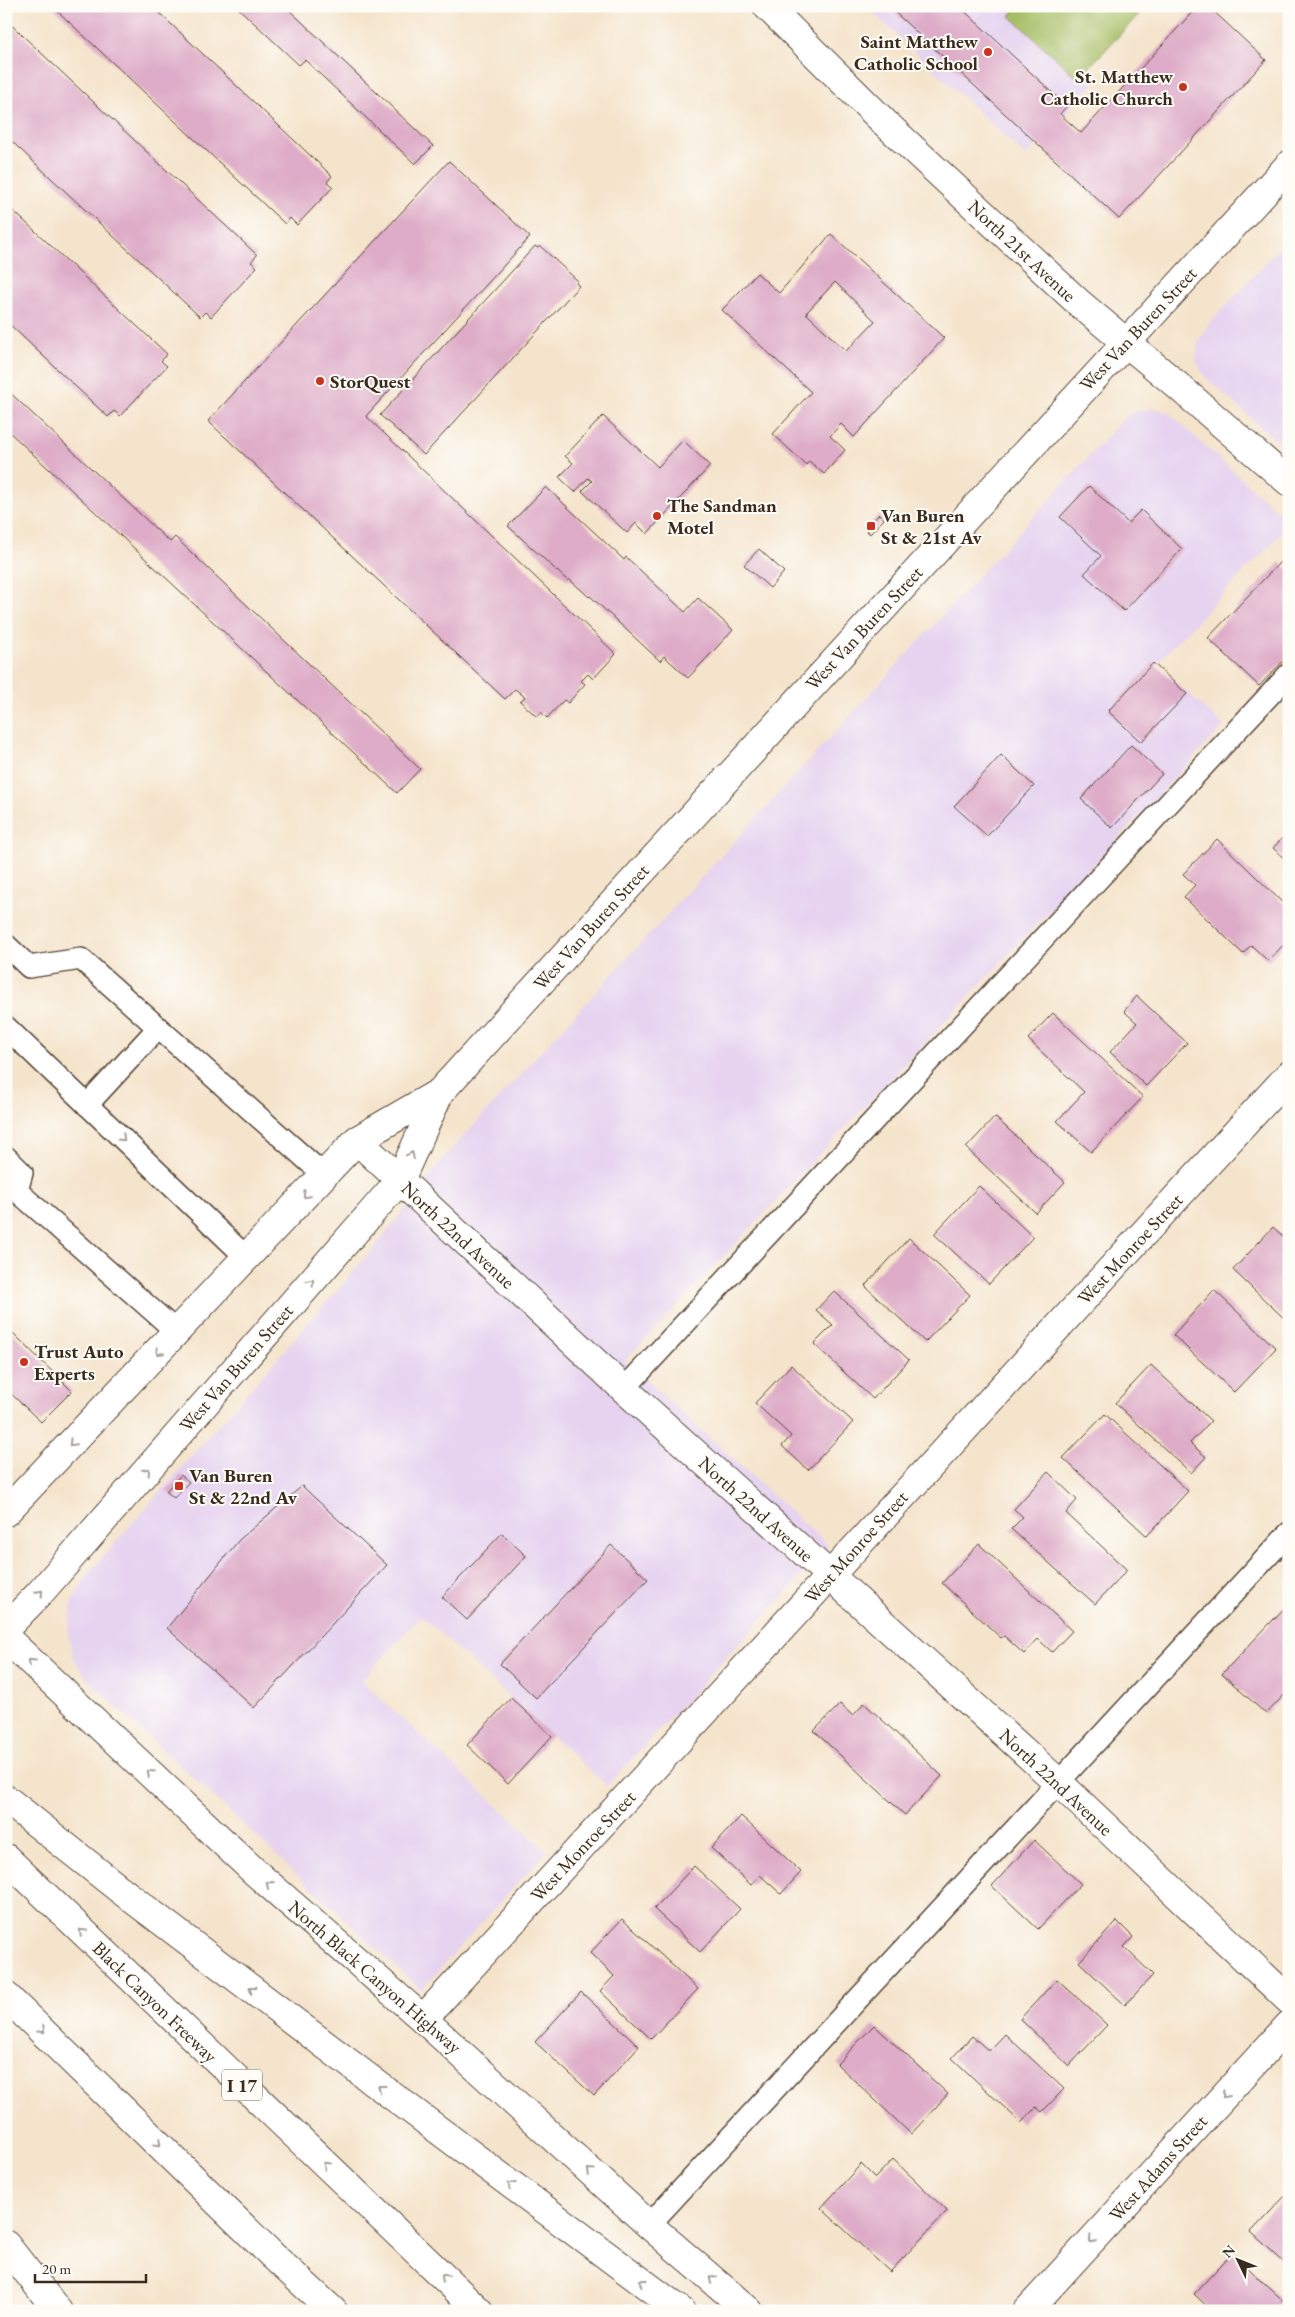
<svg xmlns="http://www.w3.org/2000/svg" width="1295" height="2317" viewBox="0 0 1295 2317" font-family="'EB Garamond',serif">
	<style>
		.built { fill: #e6d3f0 }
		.garden { fill: #a5bd63; stroke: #707440 }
		.building { fill: #deacc8; fill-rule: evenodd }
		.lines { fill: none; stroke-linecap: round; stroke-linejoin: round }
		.lane-casing { stroke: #574638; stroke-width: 24 }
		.street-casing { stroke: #574638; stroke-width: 30 }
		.secondary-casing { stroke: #574638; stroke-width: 30 }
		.primary-casing { stroke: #574638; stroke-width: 30 }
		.highway-casing { stroke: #574638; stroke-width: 30 }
		.lane { stroke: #fff; stroke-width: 21 }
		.street { stroke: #fff; stroke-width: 28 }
		.secondary { stroke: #fff; stroke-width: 28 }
		.primary { stroke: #fff; stroke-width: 28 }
		.highway { stroke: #fff; stroke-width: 28 }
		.oneway { stroke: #a79f9a }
		.poi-dot { fill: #c8321e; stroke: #fdfcf7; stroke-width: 2 }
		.labels { text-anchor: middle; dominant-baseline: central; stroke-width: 4; stroke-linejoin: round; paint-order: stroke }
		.shield { fill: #fdfcf7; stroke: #75695f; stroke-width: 1 }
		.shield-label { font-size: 18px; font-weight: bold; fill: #3b2a1e }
		.poi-label { font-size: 19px; font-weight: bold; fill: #3b2a1e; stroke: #fdfcf7; text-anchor: start }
		.street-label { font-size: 19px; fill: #3b2a1e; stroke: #fdfcf7 }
	</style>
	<rect width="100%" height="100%" fill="#fdfcf7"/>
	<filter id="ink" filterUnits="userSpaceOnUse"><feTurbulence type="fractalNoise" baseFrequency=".02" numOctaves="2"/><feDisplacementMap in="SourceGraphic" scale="10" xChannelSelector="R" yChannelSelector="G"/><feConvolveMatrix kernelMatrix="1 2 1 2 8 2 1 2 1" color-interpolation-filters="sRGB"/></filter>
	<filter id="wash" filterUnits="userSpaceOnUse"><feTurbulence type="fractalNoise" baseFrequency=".0096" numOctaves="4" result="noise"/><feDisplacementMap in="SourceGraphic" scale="20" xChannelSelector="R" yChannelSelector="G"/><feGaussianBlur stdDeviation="1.12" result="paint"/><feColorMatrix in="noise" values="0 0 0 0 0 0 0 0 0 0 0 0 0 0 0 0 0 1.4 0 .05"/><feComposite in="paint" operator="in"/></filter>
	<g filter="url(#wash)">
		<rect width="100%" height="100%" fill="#f5e4cc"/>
		<!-- built -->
		<g class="built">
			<polygon points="866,6 1041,6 1029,20 1094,83 1026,156"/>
			<polygon points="1289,237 1289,452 1204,376 1196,361 1198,341 1209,324"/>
			<polygon points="1153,408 1169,413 1289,522 1289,525 1156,664 1224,726 625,1361 829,1546 607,1786 421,1616 361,1681 547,1851 421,1990 88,1680 74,1658 68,1634 72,1602 88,1574 376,1246 448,1153 1127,415 1139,410"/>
		</g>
		<!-- garden -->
		<polygon class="garden" points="1017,6 1147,6 1078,79 1010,16"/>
		<g id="blocks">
			<!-- building -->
			<g class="building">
				<polygon points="52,6 152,6 332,176 327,182 333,187 297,225 290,218 285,224"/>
				<polygon points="236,6 285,6 433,146 415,164 305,60 299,65"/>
				<polygon points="888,6 959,6 1067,106 1060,114 1081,133 1198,6 1208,6 1266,60 1119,219"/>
				<polygon points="6,20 257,255 251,262 257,267 211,317 205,312 200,317 6,136"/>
				<polygon points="449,161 530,237 366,416 616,654 593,679 588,674 581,681 585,684 568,703 564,700 547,718 541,712 537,717 520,701 525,697 515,689 505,699 208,421"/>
				<polygon points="6,204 167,354 161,361 167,366 120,416 114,411 108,417 6,321"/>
				<path d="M831,234l113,104 -90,99 -13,-13 -11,12 15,14 -21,24 -15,-13 -3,4 -33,-31 38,-42 -89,-82 35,-37 22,20zM835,282l40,39 -29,30 -40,-38z"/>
				<polygon points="535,246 538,248 540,246 578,281 576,283 579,286 424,455 380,415"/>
				<polygon points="6,389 170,542 175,537 420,769 397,793 6,429"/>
				<polygon points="603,416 658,467 683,440 710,466 647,534 636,523 627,533 582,491 592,481 588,478 575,492 559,477 573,463 565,456"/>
				<polygon points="1089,486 1128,523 1141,510 1182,549 1124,611 1084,574 1101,556 1060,517"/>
				<polygon points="546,487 624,560 626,557 685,612 698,598 733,630 688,678 664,656 660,661 590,596 589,597 569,579 568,581 508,526"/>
				<polygon points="879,514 884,519 870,534 865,529"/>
				<polygon points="759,549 784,572 770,588 744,565"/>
				<polygon points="1280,562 1289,570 1289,655 1259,686 1208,638"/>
				<polygon points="1153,663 1187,694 1141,742 1108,711"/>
				<polygon points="1131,745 1162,774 1112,828 1081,799"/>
				<polygon points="1001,755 1034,786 987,836 954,806"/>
				<polygon points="1289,831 1289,863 1273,848"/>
				<polygon points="1217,839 1289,909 1289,939 1268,961 1251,945 1243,954 1184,897 1195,885 1183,874"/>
				<polygon points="1137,996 1187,1043 1146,1086 1110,1052 1137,1023 1124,1011"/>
				<polygon points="1053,1013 1143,1097 1091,1152 1057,1121 1084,1092 1028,1039"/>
				<polygon points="995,1117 1065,1182 1036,1213 966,1148"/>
				<polygon points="979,1186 1033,1237 989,1284 934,1234"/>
				<polygon points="1273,1227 1289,1242 1289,1323 1233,1270"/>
				<polygon points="909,1238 970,1295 925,1342 865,1286"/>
				<polygon points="1214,1290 1276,1348 1234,1392 1173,1335"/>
				<polygon points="834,1291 909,1360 873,1399 814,1344 833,1325 816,1310"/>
				<polygon points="11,1331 72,1391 41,1422 6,1389 6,1336"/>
				<polygon points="791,1365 853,1422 808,1470 782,1446 791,1436 755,1403"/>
				<polygon points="1151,1365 1211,1421 1190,1443 1206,1457 1191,1473 1115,1403"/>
				<polygon points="1105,1414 1188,1491 1147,1536 1063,1458"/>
				<polygon points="1048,1472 1077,1500 1066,1513 1127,1570 1095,1604 1011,1529 1023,1517 1014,1509"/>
				<polygon points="181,1475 189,1482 174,1498 166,1491"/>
				<polygon points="302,1486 387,1565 254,1708 167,1628 239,1540"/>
				<polygon points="502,1533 526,1556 467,1620 442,1597"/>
				<polygon points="979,1544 1072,1631 1052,1652 1038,1639 1024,1654 1004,1636 1001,1638 942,1583"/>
				<polygon points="611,1545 648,1579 536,1698 500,1664"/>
				<polygon points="1289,1603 1289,1690 1266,1714 1222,1674"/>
				<polygon points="511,1698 552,1736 508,1784 467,1745"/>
				<polygon points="864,1703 942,1776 905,1815 814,1731 840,1704 853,1716"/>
				<polygon points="741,1816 801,1872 781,1894 760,1875 751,1885 711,1848"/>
				<polygon points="1034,1840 1081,1884 1038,1929 992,1886"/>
				<polygon points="694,1866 740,1909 700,1952 654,1909"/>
				<polygon points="622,1919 698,1989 651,2039 600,1991 614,1976 590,1953"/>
				<polygon points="1117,1921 1133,1937 1124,1947 1153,1975 1125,2005 1079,1962"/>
				<polygon points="1057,1979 1107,2025 1069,2066 1020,2019"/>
				<polygon points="581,1992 639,2046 594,2096 535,2042"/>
				<polygon points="874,2025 948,2094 911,2134 837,2064"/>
				<polygon points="1005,2034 1064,2089 1042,2112 1036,2107 1021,2123 952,2058 972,2036 989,2051"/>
				<polygon points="893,2159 947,2211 890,2272 821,2208 861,2164 875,2178"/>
				<polygon points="1286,2195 1289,2197 1289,2267 1251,2232"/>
				<polygon points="1232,2253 1289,2306 1289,2311 1212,2311 1194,2294"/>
			</g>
		</g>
	</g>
	<g filter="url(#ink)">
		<use href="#blocks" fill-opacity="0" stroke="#574638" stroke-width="1"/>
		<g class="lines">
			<!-- lane casing -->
			<g class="lane-casing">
				<g id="lane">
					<polyline points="6,945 29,967 81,959 324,1175"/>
					<polyline points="6,1027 247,1258"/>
					<polyline points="87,1105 158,1028"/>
					<polyline points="6,1157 22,1173 17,1191 177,1332"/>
					<polyline points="624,1389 1289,674"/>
					<polyline points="649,2225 1289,1533"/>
				</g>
			</g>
			<!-- street casing -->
			<g class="street-casing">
				<g id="street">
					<polyline points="767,6 884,122 1079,303 1171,380 1289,482"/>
					<polyline points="357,1140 624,1389 1058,1782 1289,2000"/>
					<polyline points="423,2019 1289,1075"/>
				</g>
			</g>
			<!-- secondary casing -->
			<g class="secondary-casing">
				<g id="secondary">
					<polyline points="6,1638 256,1873 423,2019 649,2225 749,2311"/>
					<polyline points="6,2245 58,2311"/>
					<polyline points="1027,2311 1289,2025"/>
				</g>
			</g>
			<!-- primary casing -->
			<g class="primary-casing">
				<g id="primary">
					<polyline points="6,1512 357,1140 440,1092"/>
					<polyline points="6,1628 39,1594 400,1180 440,1092 1289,165"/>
				</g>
			</g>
			<!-- highway casing -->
			<g class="highway-casing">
				<g id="highway">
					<polyline points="6,1799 118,1888 374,2082 681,2311"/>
					<polyline points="6,1858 479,2311"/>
					<polyline points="6,1996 273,2256 333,2311"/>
				</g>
			</g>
			<!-- lane -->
			<use href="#lane" class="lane"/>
			<!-- street -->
			<use href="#street" class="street"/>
			<!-- secondary -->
			<use href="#secondary" class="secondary"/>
			<!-- primary -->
			<use href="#primary" class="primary"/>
			<!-- highway -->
			<use href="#highway" class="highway"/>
		</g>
		<!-- one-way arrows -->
		<defs><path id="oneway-chevron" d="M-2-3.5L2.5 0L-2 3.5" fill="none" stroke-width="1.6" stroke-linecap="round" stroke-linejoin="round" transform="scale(1.25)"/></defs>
		<g class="oneway">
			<use href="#oneway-chevron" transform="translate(122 1138) rotate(44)"/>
			<use href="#oneway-chevron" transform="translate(411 1155) rotate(-65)"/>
			<use href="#oneway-chevron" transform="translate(306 1195) rotate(133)"/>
			<use href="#oneway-chevron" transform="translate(311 1282) rotate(-49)"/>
			<use href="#oneway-chevron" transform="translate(159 1352) rotate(134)"/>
			<use href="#oneway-chevron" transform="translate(72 1443) rotate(133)"/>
			<use href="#oneway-chevron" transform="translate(147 1471) rotate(-49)"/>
			<use href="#oneway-chevron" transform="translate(40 1593) rotate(-48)"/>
			<use href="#oneway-chevron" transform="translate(31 1662) rotate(-137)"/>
			<use href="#oneway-chevron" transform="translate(150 1773) rotate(-137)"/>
			<use href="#oneway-chevron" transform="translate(269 1884) rotate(-139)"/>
			<use href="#oneway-chevron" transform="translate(82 1932) rotate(-136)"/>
			<use href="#oneway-chevron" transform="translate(252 1989) rotate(-143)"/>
			<use href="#oneway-chevron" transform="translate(42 2030) rotate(44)"/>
			<use href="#oneway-chevron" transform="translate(381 2088) rotate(-143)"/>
			<use href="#oneway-chevron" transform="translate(1225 2095) rotate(132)"/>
			<use href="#oneway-chevron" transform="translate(158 2143) rotate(44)"/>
			<use href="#oneway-chevron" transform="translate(326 2165) rotate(-136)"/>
			<use href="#oneway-chevron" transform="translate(590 2171) rotate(-138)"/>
			<use href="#oneway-chevron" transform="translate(511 2185) rotate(-143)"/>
			<use href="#oneway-chevron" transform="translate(1092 2240) rotate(132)"/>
			<use href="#oneway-chevron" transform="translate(444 2277) rotate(-137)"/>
			<use href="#oneway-chevron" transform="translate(712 2279) rotate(-139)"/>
			<use href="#oneway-chevron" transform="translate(642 2282) rotate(-144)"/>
		</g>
	</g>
	<!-- markers -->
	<g class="poi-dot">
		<circle cx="988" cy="52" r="5"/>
		<circle cx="1183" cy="87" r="5"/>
		<circle cx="320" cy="381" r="5"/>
		<circle cx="657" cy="516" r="5"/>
		<rect x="866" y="521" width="10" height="10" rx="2.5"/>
		<circle cx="24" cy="1362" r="5"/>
		<rect x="174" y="1481" width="10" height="10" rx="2.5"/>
	</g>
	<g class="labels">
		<!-- shield labels -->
		<rect class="shield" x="222" y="2069.5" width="40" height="31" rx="4"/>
		<g class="shield-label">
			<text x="242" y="2085">I 17</text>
		</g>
		<!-- poi labels -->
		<g class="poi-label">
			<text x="978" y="41" text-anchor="end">Saint Matthew<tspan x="978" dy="22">Catholic School</tspan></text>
			<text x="1173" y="76" text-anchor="end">St. Matthew<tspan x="1173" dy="22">Catholic Church</tspan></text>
			<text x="330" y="381">StorQuest</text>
			<text x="667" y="505">The Sandman<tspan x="667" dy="22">Motel</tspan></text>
			<text x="881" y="515">Van Buren<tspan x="881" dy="22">St &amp; 21st Av</tspan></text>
			<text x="34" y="1351">Trust Auto<tspan x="34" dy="22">Experts</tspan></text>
			<text x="189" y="1475">Van Buren<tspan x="189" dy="22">St &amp; 22nd Av</tspan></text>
		</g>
		<!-- street labels -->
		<g class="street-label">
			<text transform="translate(1022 251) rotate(43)">North 21st Avenue</text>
			<text transform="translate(1138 329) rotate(-47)">West Van Buren Street</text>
			<text transform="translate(864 628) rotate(-47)">West Van Buren Street</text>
			<text transform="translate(591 927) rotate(-48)">West Van Buren Street</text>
			<text transform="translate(458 1235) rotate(43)">North 22nd Avenue</text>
			<text transform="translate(1130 1249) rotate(-47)">West Monroe Street</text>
			<text transform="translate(236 1368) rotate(-49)">West Van Buren Street</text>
			<text transform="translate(756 1509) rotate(42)">North 22nd Avenue</text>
			<text transform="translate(856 1547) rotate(-48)">West Monroe Street</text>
			<text transform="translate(1056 1782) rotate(43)">North 22nd Avenue</text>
			<text transform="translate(583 1846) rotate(-47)">West Monroe Street</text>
			<text transform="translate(375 1977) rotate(41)">North Black Canyon Highway</text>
			<text transform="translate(155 2002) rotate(44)">Black Canyon Freeway</text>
			<text transform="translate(1158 2168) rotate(-48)">West Adams Street</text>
		</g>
	</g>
	<!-- margin -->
	<rect width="1295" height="2317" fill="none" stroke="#fdfcf7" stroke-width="25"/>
	<!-- north arrow -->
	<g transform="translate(1238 2260) rotate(313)" stroke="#fdfcf7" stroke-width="4" paint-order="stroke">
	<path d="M0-4L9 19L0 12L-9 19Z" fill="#3b2a1e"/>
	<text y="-8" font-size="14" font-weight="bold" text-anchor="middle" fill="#3b2a1e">N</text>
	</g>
	<!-- scale -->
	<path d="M35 2274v8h111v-8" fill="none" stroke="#3b2a1e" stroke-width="2.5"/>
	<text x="42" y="2274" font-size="15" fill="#3b2a1e" stroke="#fdfcf7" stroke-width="4" paint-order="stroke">20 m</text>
</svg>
